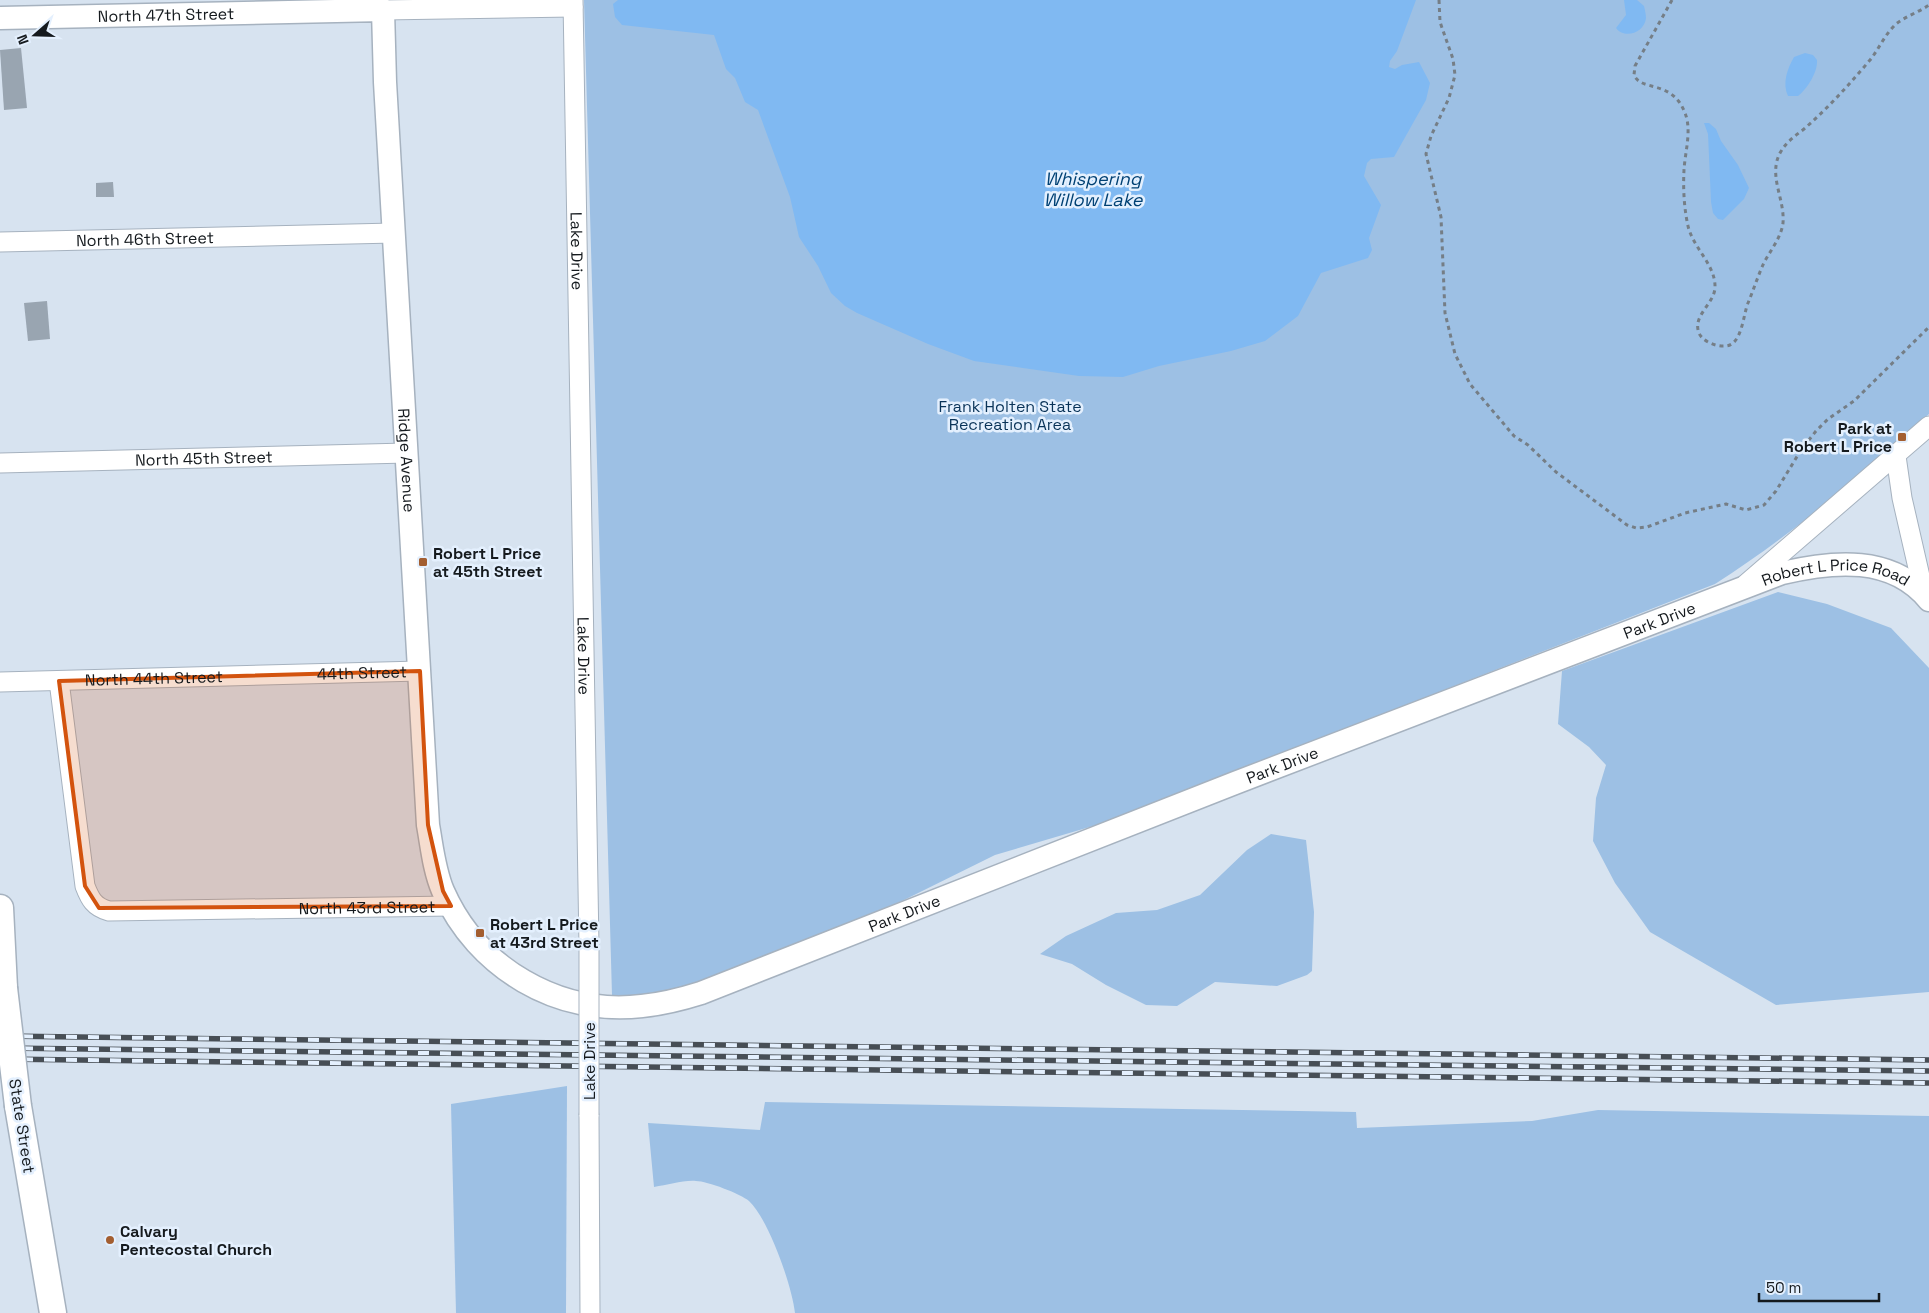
<svg xmlns="http://www.w3.org/2000/svg" width="1929" height="1313" viewBox="0 0 1929 1313" font-family="'Space Grotesk',sans-serif">
	<style>
		.green { fill: #9dc0e4 }
		.water { fill: #80b9f2 }
		.building { fill: #99a5b1 }
		.lines { fill: none; stroke-linecap: round; stroke-linejoin: round }
		.minor-casing { stroke: #a6b2bf; stroke-width: 21 }
		.tertiary-casing { stroke: #a6b2bf; stroke-width: 25 }
		.secondary-casing { stroke: #a6b2bf; stroke-width: 29 }
		.path { stroke: #757e86; stroke-width: 3; stroke-dasharray: 4 4; stroke-linecap: butt }
		.minor { stroke: #fff; stroke-width: 19 }
		.tertiary { stroke: #fff; stroke-width: 22 }
		.secondary { stroke: #fff; stroke-width: 26 }
		.rail-casing { stroke: #474e55; stroke-width: 5.5 }
		.rail { stroke: #e4f0fe; stroke-width: 4; stroke-dasharray: 11; stroke-linecap: butt }
		.minor-bridge-casing { stroke: #a6b2bf; stroke-width: 21; stroke-linecap: butt }
		.secondary-bridge-casing { stroke: #a6b2bf; stroke-width: 29; stroke-linecap: butt }
		.minor-bridge { stroke: #fff; stroke-width: 19 }
		.secondary-bridge { stroke: #fff; stroke-width: 26 }
		.marked { fill: #d3530e; fill-opacity: 0.2; stroke: #d3530e; stroke-width: 4; stroke-linejoin: round }
		.poi-dot { fill: #a35e30; stroke: #e4f0fe; stroke-width: 2 }
		.labels { text-anchor: middle; dominant-baseline: central; stroke-width: 5; stroke-linejoin: round; paint-order: stroke }
		.street-label { font-size: 16px; fill: #151a1e; stroke: #e4f0fe }
		.park-label { font-size: 16px; fill: #093358; stroke: #e4f0fe }
		.poi-label { font-size: 16px; font-weight: bold; fill: #151a1e; stroke: #e4f0fe; text-anchor: start }
		.water-label { font-size: 18px; font-style: italic; fill: #004174; stroke: #e4f0fe }
	</style>
	<rect width="100%" height="100%" fill="#d7e3f0"/>
	<!-- green -->
	<g class="green">
		<path d="M584,0h1345v414c-67,61 -137,121 -214,170l-605,237 -115,34 -93,46 -228,91 -37,4 -25,-1z"/>
		<polygon points="1778,592 1827,604 1891,628 1929,668 1929,992 1776,1005 1650,932 1615,883 1593,841 1596,798 1606,765 1589,747 1558,724 1562,671"/>
		<polygon points="1271,834 1306,840 1314,912 1312,971 1307,975 1277,986 1215,982 1177,1006 1146,1005 1106,985 1072,964 1040,954 1066,936 1116,913 1157,910 1200,895 1247,850"/>
		<polygon points="567,1086 566,1313 456,1313 451,1104"/>
		<path d="M765,1102l591,10 1,16 175,-7 66,-11 331,6v197h-1134c-3,-27 -26,-93 -46,-112 -8,-7 -42,-20 -53,-20 -13,-1 -28,4 -42,6l-6,-64 112,7z"/>
	</g>
	<!-- water -->
	<g class="water">
		<polygon points="618,0 1416,0 1397,51 1390,61 1389,67 1395,69 1402,65 1419,62 1430,83 1426,100 1394,157 1371,159 1367,163 1364,176 1381,205 1369,238 1372,250 1368,258 1321,273 1298,316 1265,341 1231,351 1159,366 1123,377 1079,376 974,361 928,344 857,313 845,306 831,293 818,266 799,237 790,197 758,110 745,102 735,78 726,69 714,35 622,25 615,17 613,4"/>
		<path d="M1624,0h13l7,6c1,4 2,9 2,12 -1,14 -21,22 -30,10l10,-13z"/>
		<path d="M1805,53l8,2 4,5c1,12 -10,29 -19,36h-10c-6,-12 -1,-27 6,-39z"/>
		<polygon points="1704,123 1709,123 1716,129 1721,141 1738,165 1749,188 1744,199 1723,220 1718,219 1713,213 1711,202 1708,134"/>
	</g>
	<!-- building -->
	<g class="building">
		<polygon points="21,48 27,108 4,110 0,50"/>
		<polygon points="113,182 114,197 96,197 96,183"/>
		<polygon points="47,301 50,339 28,341 24,303"/>
	</g>
	<g class="lines">
		<!-- minor casing -->
		<g class="minor-casing">
			<g id="minor">
				<path id="s1" d="M573,0l16,946"/>
				<polyline points="383,10 573,7"/>
				<path id="s2" d="M0,242l394,-9"/>
				<polyline points="1896,456 1902,498 1924,594"/>
				<path id="s3" d="M0,463l407,-10"/>
				<polyline points="1746,584 1929,426"/>
				<path id="s4" d="M59,681l26,205c5,13 9,21 24,25l342,-5"/>
				<path id="s5" d="M0,682l420,-11"/>
				<polyline points="589,1115 590,1313"/>
			</g>
		</g>
		<!-- tertiary casing -->
		<g class="tertiary-casing">
			<g id="tertiary">
				<path id="s6" d="M0,18l383,-8 2,72 43,743c4,22 6,45 15,66 34,77 115,125 199,115 21,-2 40,-7 59,-13l534,-210 547,-210c51,-12 110,-18 147,27"/>
			</g>
		</g>
		<!-- secondary casing -->
		<g class="secondary-casing">
			<g id="secondary">
				<polyline points="0,908 4,988"/>
				<polyline points="18,1106 53,1313"/>
			</g>
		</g>
		<!-- path -->
		<g class="path">
			<polyline points="1439,0 1440,22 1453,59 1455,75 1449,98 1431,136 1426,154 1441,217 1445,313 1455,354 1470,384 1514,436 1528,445 1556,472 1627,525 1636,528 1647,527 1685,513 1726,504 1746,510 1764,505 1776,491 1801,450 1816,431 1828,419 1854,401 1929,327"/>
			<path d="M1672,0l-37,66 -1,9c7,17 38,4 51,38 7,17 0,39 -1,57 -1,18 0,38 4,56 5,22 28,39 27,62 -1,16 -23,28 -16,45 3,8 17,14 26,13 17,0 18,-31 23,-43 5,-12 9,-24 14,-36 6,-14 19,-28 21,-44 2,-24 -15,-47 -3,-70 6,-11 15,-17 24,-24 24,-21 45,-44 66,-69 9,-11 15,-26 26,-36 10,-8 23,-12 33,-19"/>
		</g>
		<!-- minor -->
		<use href="#minor" class="minor"/>
		<!-- tertiary -->
		<use href="#tertiary" class="tertiary"/>
		<!-- secondary -->
		<use href="#secondary" class="secondary"/>
		<!-- rail casing -->
		<g class="rail-casing">
			<g id="rail">
				<polyline points="0,1036 1929,1060"/>
				<polyline points="0,1048 1929,1071"/>
				<polyline points="0,1059 1929,1083"/>
			</g>
		</g>
		<!-- rail -->
		<use href="#rail" class="rail"/>
		<!-- minor-bridge casing -->
		<g class="minor-bridge-casing">
			<polyline id="minor-bridge" points="589,946 589,1115"/>
		</g>
		<!-- secondary-bridge casing -->
		<g class="secondary-bridge-casing">
			<polyline id="secondary-bridge" points="4,988 18,1106"/>
		</g>
		<!-- minor-bridge -->
		<use href="#minor-bridge" class="minor-bridge"/>
		<!-- secondary-bridge -->
		<use href="#secondary-bridge" class="secondary-bridge"/>
	</g>
	<!-- marked area -->
	<path class="marked" d="M420,671l8,154 15,66 8,15 -352,2 -14,-22 -26,-205z"/>
	<!-- markers -->
	<g class="poi-dot">
		<rect x="1897" y="432" width="10" height="10" rx="2.5"/>
		<rect x="418" y="557" width="10" height="10" rx="2.5"/>
		<rect x="475" y="928" width="10" height="10" rx="2.5"/>
		<circle cx="110" cy="1240" r="5"/>
	</g>
	<g class="labels">
		<!-- street labels -->
		<g class="street-label">
			<text stroke="none"><textPath href="#s6" startOffset="166">North 47th Street</textPath></text>
			<text stroke="none"><textPath href="#s2" startOffset="145">North 46th Street</textPath></text>
			<text stroke="none"><textPath href="#s1" startOffset="251">Lake Drive</textPath></text>
			<text stroke="none"><textPath href="#s3" startOffset="204">North 45th Street</textPath></text>
			<text stroke="none"><textPath href="#s6" startOffset="834">Ridge Avenue</textPath></text>
			<text stroke="none"><textPath href="#s6" startOffset="2788">Robert L Price Road</textPath></text>
			<text stroke="none"><textPath href="#s6" startOffset="2602">Park Drive</textPath></text>
			<text stroke="none"><textPath href="#s1" startOffset="656">Lake Drive</textPath></text>
			<text stroke="none"><textPath href="#s5" startOffset="362">44th Street</textPath></text>
			<text stroke="none"><textPath href="#s5" startOffset="154">North 44th Street</textPath></text>
			<text stroke="none"><textPath href="#s6" startOffset="2198">Park Drive</textPath></text>
			<text stroke="none"><textPath href="#s4" startOffset="501">North 43rd Street</textPath></text>
			<text stroke="none"><textPath href="#s6" startOffset="1792">Park Drive</textPath></text>
			<text transform="translate(589 1061) rotate(-90)">Lake Drive</text>
			<text transform="translate(22 1126) rotate(81)">State Street</text>
		</g>
		<!-- park labels -->
		<g class="park-label">
			<text x="1010" y="406">Frank Holten State<tspan x="1010" dy="18">Recreation Area</tspan></text>
		</g>
		<!-- poi labels -->
		<g class="poi-label">
			<text x="1892" y="428" text-anchor="end">Park at<tspan x="1892" dy="18">Robert L Price</tspan></text>
			<text x="433" y="553">Robert L Price<tspan x="433" dy="18">at 45th Street</tspan></text>
			<text x="490" y="924">Robert L Price<tspan x="490" dy="18">at 43rd Street</tspan></text>
			<text x="120" y="1231">Calvary<tspan x="120" dy="18">Pentecostal Church</tspan></text>
		</g>
		<!-- water labels -->
		<g class="water-label">
			<text x="1093" y="178">Whispering<tspan x="1093" dy="21">Willow Lake</tspan></text>
		</g>
	</g>
	<!-- north arrow -->
	<g transform="translate(35 35) rotate(250)" stroke="#e4f0fe" stroke-width="4" paint-order="stroke">
	<path d="M0-4L9 19L0 12L-9 19Z" fill="#151a1e"/>
	<text y="-8" font-size="14" font-weight="bold" text-anchor="middle" fill="#151a1e">N</text>
	</g>
	<!-- scale -->
	<path d="M1759 1293v8h120v-8" fill="none" stroke="#151a1e" stroke-width="2.5"/>
	<text x="1766" y="1293" font-size="15" fill="#151a1e" stroke="#e4f0fe" stroke-width="4" paint-order="stroke">50 m</text>
</svg>
